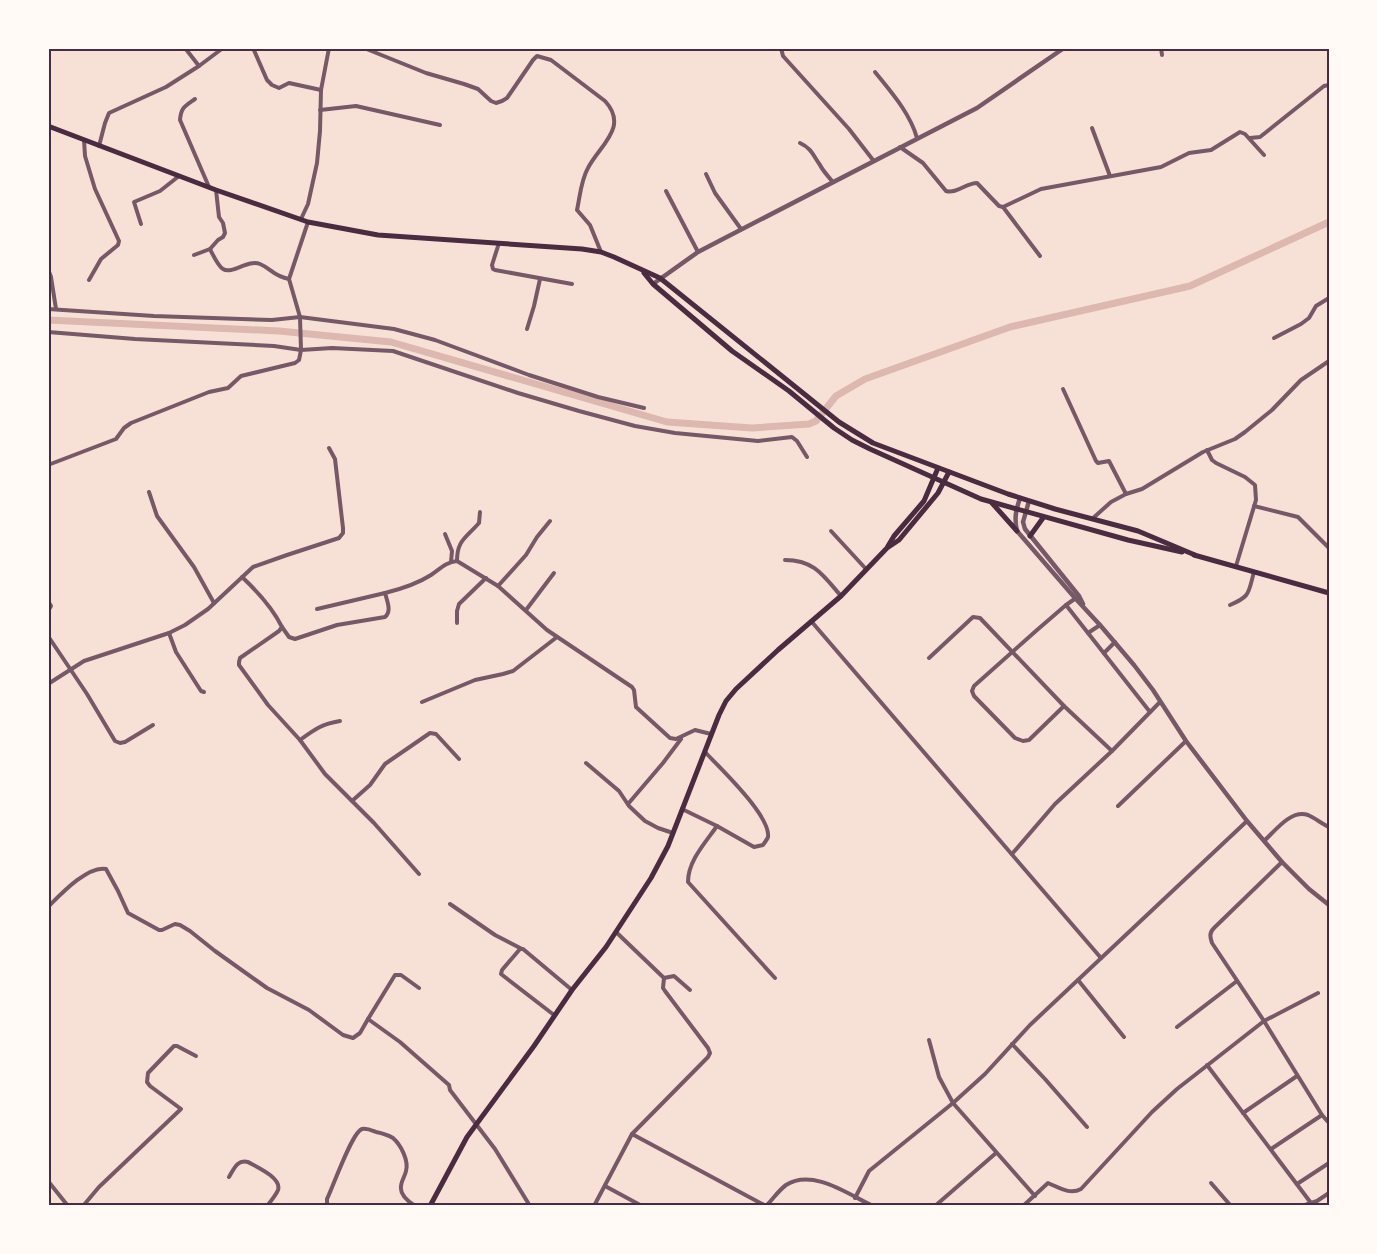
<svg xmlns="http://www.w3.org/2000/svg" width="1377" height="1254" viewBox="0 0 1377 1254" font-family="'Alegreya Sans',sans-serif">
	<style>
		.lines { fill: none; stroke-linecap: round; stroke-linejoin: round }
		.canal { stroke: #dcb8b0; stroke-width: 7 }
		.minor { stroke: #755966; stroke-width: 4 }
		.tertiary { stroke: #755966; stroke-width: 4.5 }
		.secondary { stroke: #4a2c40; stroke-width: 5 }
		.neatline { fill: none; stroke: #4a2c40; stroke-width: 2 }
	</style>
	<rect width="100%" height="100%" fill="#f7e1d7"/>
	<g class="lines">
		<!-- canal -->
		<polyline class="canal" points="48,320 279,331 391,342 667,422 752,428 809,424 816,421 836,396 865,379 1010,327 1190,286 1329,222"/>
		<!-- minor -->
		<g class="minor">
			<polyline points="185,48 199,66"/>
			<polyline points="253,48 267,80 272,85 279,88 289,83 321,90"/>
			<path d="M364,48l62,25 38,11 14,5 13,12 5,2 6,-2 5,-3 26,-38 4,-4 14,4 54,41c24,26 -5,44 -17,67 -7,12 -8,28 -11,42l13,15 11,27"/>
			<polyline points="781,48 783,56 849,129 873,160"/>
			<polyline points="1161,48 1162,55"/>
			<path d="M875,72c16,20 35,41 42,66"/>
			<path d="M195,99c-10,7 -14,8 -15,21l29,67"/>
			<polyline points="320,110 356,106 440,125"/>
			<polyline points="1092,128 1110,176"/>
			<polyline points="1250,138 1260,137 1324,86 1329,85"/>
			<polyline points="84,140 85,156 95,189 119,241 118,245 101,259 89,280"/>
			<path d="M800,143c11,5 13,12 20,22 3,6 8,11 12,16"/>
			<polyline points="99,146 105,123 109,113 166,87 199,66 223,48"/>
			<path d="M900,147l23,16 23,28c11,3 20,-8 31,-8l22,23 4,1 38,-18 120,-22 28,-14 22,-3 29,-18 5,2 19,21"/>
			<polyline points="706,174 715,193 741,229"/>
			<polyline points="666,191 698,252"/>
			<polyline points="1003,207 1040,256"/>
			<polyline points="301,219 308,204 317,163 320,131 321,90 329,48"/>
			<polyline points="141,224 134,202 160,191 179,176"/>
			<polyline points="499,243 492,265 493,269 495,270 572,284"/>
			<path d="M210,249c3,6 8,17 13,20 9,6 25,-10 37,-5 12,5 13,12 29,15"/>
			<polyline points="194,255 210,249 218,240 223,237 225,233 223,223 219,217 216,190"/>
			<polyline points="48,269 51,277 56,309"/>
			<polyline points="48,309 154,316 272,320 300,317 394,329 435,340 529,375 598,397 644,408"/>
			<polyline points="527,329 534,306 540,279"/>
			<polyline points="48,332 135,339 274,346 301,350 332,348 393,351 518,393 579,411 635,426 675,433 758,441 792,437 797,441 807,457"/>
			<polyline points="1274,338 1301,324 1309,318 1316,306 1329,298"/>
			<polyline points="1063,389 1096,461 1098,463 1109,461 1126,494"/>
			<polyline points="1207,450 1212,460 1216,463 1245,477 1255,485 1256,500 1236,566"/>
			<polyline points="48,465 116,439 124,428 131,423 209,392 228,388 241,376 295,363 299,360 301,350 300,317 289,279 308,222"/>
			<polyline points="149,492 157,516 194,567 214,603"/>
			<polyline points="1254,506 1298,517 1329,548"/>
			<polyline points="1092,519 1111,502 1126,494 1142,489 1203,452 1235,439 1245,432 1272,410 1301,380 1329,361"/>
			<polyline points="831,531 866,569"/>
			<polyline points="445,534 452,551 451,562"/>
			<path d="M785,560c29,0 38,15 56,36"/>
			<path d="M457,561c0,-21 9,-23 22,-38l1,-11"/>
			<path d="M242,577c16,15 30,30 40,50l-3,4 -39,27 -1,4v3l29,40 32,35 25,34 49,49 45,51"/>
			<polyline points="498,586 526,555 537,537 550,521"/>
			<polyline points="48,601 51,606 48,611"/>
			<polyline points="1066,605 1150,712"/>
			<path d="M1230,605c21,-9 18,-12 24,-33"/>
			<polyline points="317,609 385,593"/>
			<polyline points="526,610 554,573"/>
			<polyline points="811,621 1101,958"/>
			<polyline points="457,623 457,611 459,604 486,578"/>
			<path d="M282,627l7,10 6,2 42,-14 48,-8c7,-6 2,-16 0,-24 16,-4 32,-9 46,-18 9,-6 15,-13 26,-14l41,25 49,44 85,57 2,3 2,17 34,31 6,1 19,-9 16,4"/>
			<polyline points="169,633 176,652 201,691 204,692"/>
			<polyline points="1088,633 1100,625"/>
			<polyline points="48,636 87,694 115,741 120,743 125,742 153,725"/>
			<polyline points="1104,653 1115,642"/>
			<polyline points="929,658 973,617 980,618 1064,706 1112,751"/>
			<polyline points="48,684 84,661 169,633 185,625 208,609 253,567 287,555 339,538 343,533 343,528 335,459 329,448"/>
			<polyline points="422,702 475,680 503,674 513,671 557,637"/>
			<polyline points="1064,706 1029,740 1023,741 1015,738 974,696 972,691 974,686 1037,630 1066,605 1076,598"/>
			<path d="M300,740c15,-11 22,-16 40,-19"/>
			<polyline points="586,763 619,791 629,806 645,821 658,828 673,833"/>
			<polyline points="352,801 370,785 385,764 430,733 436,734 459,759"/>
			<polyline points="628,804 663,763 681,739"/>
			<polyline points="1118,806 1186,741"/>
			<path d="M682,809l35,17 37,21 9,-2c2,-3 4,-5 5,-8 3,-21 -49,-70 -63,-85"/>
			<path d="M717,826c-12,17 -29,35 -29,56l87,96"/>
			<path d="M1264,841c11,-10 27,-32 44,-26 7,3 14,9 21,12"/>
			<polyline points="1012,854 1055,804 1112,751 1160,702"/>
			<path d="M1282,862l-68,66c-5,5 -4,9 -2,15l52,78 58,94 7,8"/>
			<polyline points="450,904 495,935 522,949"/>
			<path d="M48,907c12,-12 40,-42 58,-38l12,22 10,22 31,17h3l13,-6 5,1 10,6 25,20 52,37 42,22 34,25 10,3 7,-5 8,-14 32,23 49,43 1,5 45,59 35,57"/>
			<polyline points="664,978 674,976 690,990"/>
			<polyline points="1078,980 1124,1037"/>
			<polyline points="554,1015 501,974 502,970 520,949 523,949 572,990"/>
			<polyline points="368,1019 395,975 401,975 419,988"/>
			<polyline points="1177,1027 1237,981"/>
			<polyline points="929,1040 939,1077 953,1103 1035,1196"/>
			<polyline points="1012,1044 1045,1079 1087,1127"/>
			<polyline points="1207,1065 1311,1203"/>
			<polyline points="1243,1113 1297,1076"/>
			<polyline points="632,1134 766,1206"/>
			<polyline points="1271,1149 1322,1115"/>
			<path d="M229,1177c5,-8 8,-18 19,-15 9,5 34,16 30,28 -2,5 -7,11 -11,16"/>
			<polyline points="48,1181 68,1206"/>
			<polyline points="1211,1183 1231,1206"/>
			<polyline points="1297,1184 1329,1163"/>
			<polyline points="605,1186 642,1206"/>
			<polyline points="855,1198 869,1171 953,1103 985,1074 1030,1025 1247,821"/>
			<path d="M767,1205c6,-6 12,-15 19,-20 27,-17 63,10 87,21"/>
			<polyline points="83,1206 99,1187 181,1109 150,1086 147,1082 148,1073 174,1046 177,1046 196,1056"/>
			<path d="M329,1206l-2,-3v-4c6,-12 25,-67 35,-70 5,-1 9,1 14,3 5,1 12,3 17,6 8,7 16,23 13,33 -1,6 -6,11 -5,18 0,7 8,13 14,17"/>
			<polyline points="594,1206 632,1134 708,1057 710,1053 708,1048 665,991 663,988 664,978 616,932"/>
			<polyline points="935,1206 996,1153"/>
			<path d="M1023,1206l25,-23c12,5 22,12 33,6l71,-77 25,-23 87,-68 54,-28"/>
			<polyline points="1302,1206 1317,1201 1329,1193"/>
		</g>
		<!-- tertiary -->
		<g class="tertiary">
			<polyline points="653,284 698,252 721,240 977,108 1064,48"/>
			<path d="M1020,498c-4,12 -6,20 -3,33l58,67 25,27 34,40 19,25 33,51 61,80 35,41 27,27 20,16"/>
			<polyline points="1029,501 1023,522 1025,529 1079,596 1083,604"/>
		</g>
		<!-- secondary -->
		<g class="secondary">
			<polyline points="48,126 216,190 308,222 378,235 582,249 601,252 614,257 660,278 839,422 873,443 1008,494 1055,509 1138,531 1195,555"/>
			<polyline points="644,273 653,284 732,351 789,391 834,428 852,440 870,449 981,499 1128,540 1182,552"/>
			<polyline points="992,503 1017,531"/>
			<polyline points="1030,536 1043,518"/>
			<polyline points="888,546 894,536 924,501 938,468"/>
			<polyline points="1194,555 1329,593"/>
			<polyline points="430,1206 467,1137 534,1046 572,990 606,947 651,878 668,846 719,715 726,701 736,689 778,650 841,596 887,548 899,540 938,493 949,472"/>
		</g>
	</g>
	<!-- border -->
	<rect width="1377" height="1254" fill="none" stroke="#fffaf5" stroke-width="99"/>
	<rect x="50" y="50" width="1278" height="1154" class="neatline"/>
</svg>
